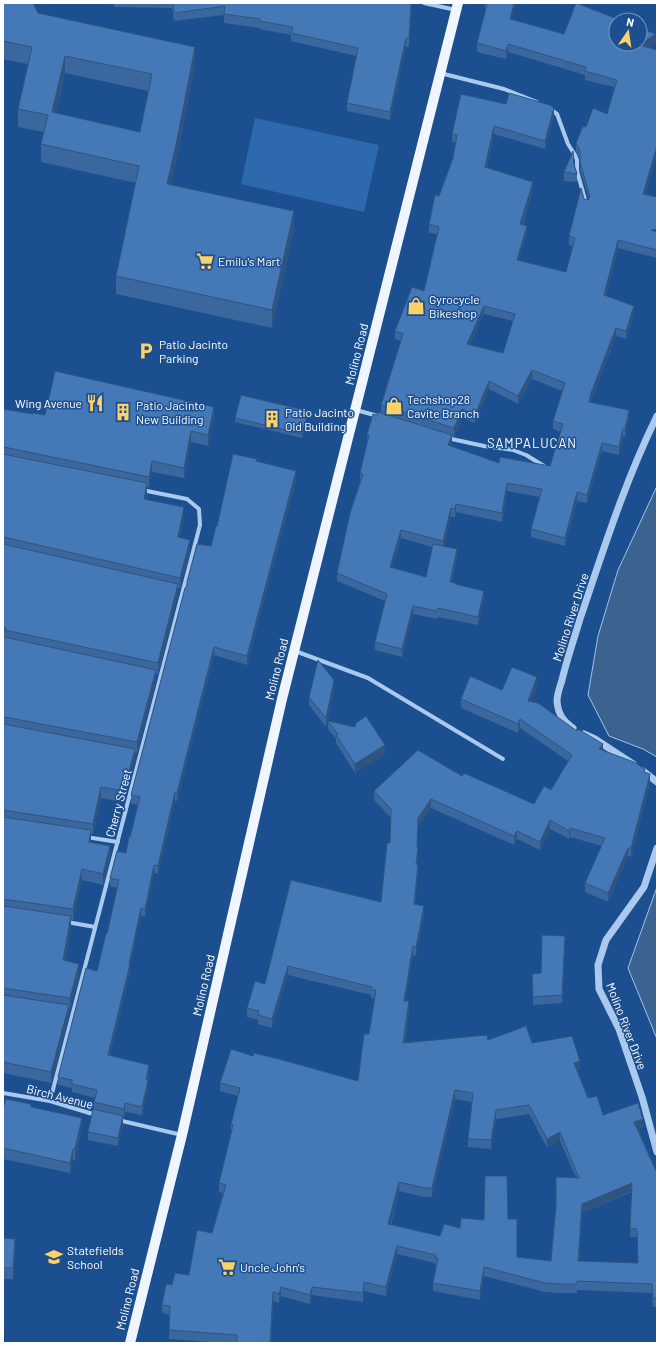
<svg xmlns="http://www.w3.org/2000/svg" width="660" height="1346" viewBox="0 0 660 1346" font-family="Barlow,sans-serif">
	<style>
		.green { fill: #2e69ad }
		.water { fill: #3c6290; stroke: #9cc4f0 }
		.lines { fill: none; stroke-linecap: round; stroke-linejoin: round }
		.minor { stroke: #a9c9ee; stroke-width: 4 }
		.tertiary { stroke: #a9c9ee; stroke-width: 7 }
		.primary { stroke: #f0f6ff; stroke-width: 10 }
		.wall { fill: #3a679d; fill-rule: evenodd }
		.shaded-wall { fill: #305480 }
		.building { fill: #4478b7; stroke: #305480; fill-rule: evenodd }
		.labels { text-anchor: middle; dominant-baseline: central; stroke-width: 3; stroke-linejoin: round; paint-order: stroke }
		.poi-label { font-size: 12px; fill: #fff; stroke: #1b4f8f; text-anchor: start }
		.street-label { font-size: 12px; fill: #fff; stroke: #1b4f8f }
		.neighbourhood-label { font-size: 13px; letter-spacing: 1px; fill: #fff; stroke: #1b4f8f }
	</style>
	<rect width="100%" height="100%" fill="#1b4f8f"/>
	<!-- green -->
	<polygon class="green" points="255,118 379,145 364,212 241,184"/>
	<!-- water -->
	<g class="water">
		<polygon points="657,486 657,757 643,749 609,736 588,695 598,636 618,570"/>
		<polygon points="657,887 657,1039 628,968"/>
	</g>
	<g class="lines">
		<!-- minor -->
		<g class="minor">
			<polyline points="424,3 456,10"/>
			<polyline points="440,73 504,89 537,102"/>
			<polyline points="550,109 557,114 568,144 575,155 577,160 577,171 586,203"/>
			<polyline points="356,410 378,416"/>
			<polyline points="447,438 484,446 513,450 526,455 544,466"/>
			<polyline points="295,651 368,678 503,759"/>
			<polyline points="86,837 118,842"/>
			<polyline points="67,922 95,927"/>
			<polyline points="3,1093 50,1101 96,1115"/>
			<polyline points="50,1101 200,525 199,509 187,499 142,490"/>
			<polyline points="118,1120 182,1135"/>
		</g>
		<!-- tertiary -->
		<g class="tertiary">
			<path d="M573,728c-10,-7 -15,-14 -16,-27 0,-7 3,-14 5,-21 5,-21 12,-41 18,-61 23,-68 45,-138 77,-203"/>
			<polyline points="584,734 595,739 633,764"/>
			<polyline points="643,771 657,782"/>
			<polyline points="657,848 644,887 606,940 598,965 599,989 619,1029 642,1097 657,1152"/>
		</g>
		<!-- primary -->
		<polyline class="primary" points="130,1343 182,1135 282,699 458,3"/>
	</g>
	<!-- wall -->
	<g class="wall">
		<path d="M3,3l35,10 157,52 -18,93 -7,27 124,44 -22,99 -156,-34v-18l20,-93 -95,-21v-18l3,-12 -26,-5v-18l10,-45 -25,-5zM65,73l83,18 -8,41 -84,-19z"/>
		<polygon points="114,3 412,3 409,47 406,47 390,120 347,111 347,103 356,56 291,41 291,35 259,29 259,28 224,23 224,15 174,21 172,8 114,7"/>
		<path d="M485,3l27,16 52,15 92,9 -8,4 9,3v104l-12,40 12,3v61l-39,-10 -12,48 28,19 -8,24 -10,-3 -25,66 38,16 -4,19h-2l-4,18 -17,-4 -15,52 -10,-2 -12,45 -34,-9v-8l9,-32 -33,-6 -5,31 -46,-10 -1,5h-4l-7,29 13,11 -5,25 32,17 -6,26 -40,-8 -1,2 -24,-5 -11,43 -27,-7v-8l10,-41 -48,-20v-8l23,-92v-8l7,-31v-8l10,-19 4,-3v-7l20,-64 -6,-2v-8l29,-40 13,-57 -8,-1v-9l24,-66 2,-16h-3v-8l102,-18 -9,33 -51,-15 -7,34 46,22 -10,35 4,9 -8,26 47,12 7,-26 -4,-1v-9l15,-37 4,1 1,-1 -9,-29v-11l-4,-8v-8l10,-16 21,-13 7,-27 -29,-7v-5l-77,-23 -2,7 -29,-7v-9l8,-30zM484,314l29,7 -10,32 -33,-8zM532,379l30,12 -9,30v8l8,3 -11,34 -51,-3 -48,-17 1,-3v-7l2,1 8,-19 13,5 14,-34 29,15zM401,538l31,9 -6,30 -34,-9z"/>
		<polygon points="574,164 577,174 577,182 564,181 564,172"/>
		<polygon points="3,409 33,414 45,415 214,417 208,446 191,442 184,478 152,472 149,487 147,487 147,494 146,500 184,518 180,538 190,550 180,588 178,588 178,595 158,674 156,673 156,680 137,753 135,753 135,760 124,802 101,798 93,834 91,834 91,842 110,857 103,885 82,880 73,920 71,920 71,927 65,961 79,975 70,1009 69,1009 69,1016 51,1083 3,1073 3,643 4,639 3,639"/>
		<polygon points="308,415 302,438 235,422 235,418"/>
		<polygon points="257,461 296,480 247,665 214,655 177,801 175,801 158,874 154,873 145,917 141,916 130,966 130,972 110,1055 149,1073 148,1080 148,1088 142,1115 125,1112 124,1118 123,1117 123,1125 118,1146 88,1140 88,1132 94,1110 94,1102 95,1098 72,1092 72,1088 58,1085 58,1077 97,971 107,934 117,888 110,886 110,878 126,853 138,805 131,804 131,795 187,587 187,582 211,546 217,526"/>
		<path d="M537,686l-6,16 72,48 42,22 5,11 -19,74 -3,-1 -20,46 -23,-10v-9l17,-37 -32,-9 -1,2 -19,-10 -10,21 -23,-11 -3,6 -83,-37 -13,19 -1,20 1,9 -1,8 1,9 -3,32 9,10 -8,41 -3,-1 -8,46 4,9 -4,32 83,-2 44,3 48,27 -3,1 11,27 15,17 40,12 -5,2 19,44v134h-4l-1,-14 -75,-3v3h-17l-15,-1 -61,-16 -4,24 -47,-9v-8l3,-16 -1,-1v-3l-38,-9 -11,42 -22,-5 -1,11 -51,-7 -2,9 -29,-8 -2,7 -6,-2 -2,42h-46l-56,-4 1,-24 -8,-2v-8l10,-20 17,-10 23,-42 11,-40 -4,-1v-9l12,-50v-9l7,-28 -18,-5v-8l33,-27 105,25 11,-47 6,-35 -4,-1v-3l-83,-20 -16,53 -14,-4v-4l-11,-3v-9l18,-24 26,-104 90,22 9,-59 1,-25 -17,-18v-9l88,-15 72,28 17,-14 17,-29 -48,-33 -2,5 -57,-25v-9l41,-9zM455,1099l17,3 -4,37v8l23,2 5,-30 33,-5 18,34 13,-7 16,37 -25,83 -34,-4 -33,-37 -24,8 -20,8 -49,-11 8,-34 26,6h7zM632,1192l-2,45h7l1,26 -59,-2 3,-48z"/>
		<polygon points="334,689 326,727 309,705 309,697"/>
		<polygon points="328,721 355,727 385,754 355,773 336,743 336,739 328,729"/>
		<polygon points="565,944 562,1003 533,1005 532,974 541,973"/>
		<polygon points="31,1107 82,1129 75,1160 73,1160 70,1173 3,1159 3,1109"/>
		<polygon points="3,1238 15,1250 13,1279 3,1279"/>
	</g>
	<!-- shaded-wall -->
	<g class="shaded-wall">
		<polygon points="411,3 412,3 409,47 409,38"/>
		<polygon points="514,3 516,3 510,27 510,19"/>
		<polygon points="656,34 656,43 639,53 639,45"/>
		<polygon points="406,38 406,47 390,120 390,112"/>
		<polygon points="508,44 508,52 506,59 506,51"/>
		<polygon points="195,47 195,65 177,158 167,202 167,184"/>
		<polygon points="65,56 65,73 52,130 52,112"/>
		<polygon points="554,108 554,116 545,149 545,141"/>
		<polygon points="494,126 494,134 485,176 485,167"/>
		<polygon points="657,146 657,154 643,202 643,194"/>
		<polygon points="533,182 533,190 520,232 520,224"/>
		<polygon points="294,211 294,229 272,328 272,310"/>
		<polygon points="527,226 527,234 517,268 517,260"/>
		<polygon points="657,229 657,237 651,230"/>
		<polygon points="618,240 618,248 604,304 604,295"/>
		<polygon points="484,306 484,314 467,352 467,344"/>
		<polygon points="634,306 634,315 626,339 626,331"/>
		<polygon points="616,328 616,336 591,401 589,410 589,402 591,393"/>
		<polygon points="532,370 532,379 518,404 518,396"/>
		<polygon points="489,381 489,389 475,423 475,415"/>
		<polygon points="214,407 214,417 208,446 208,435"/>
		<polygon points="462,409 462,418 454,437 454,428"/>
		<polygon points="629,410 629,418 625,437 625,429"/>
		<polygon points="308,411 308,415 302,438 302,434"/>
		<polygon points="623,429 623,437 619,455 619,447"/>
		<polygon points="191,431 191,442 184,478 184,468"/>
		<polygon points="452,435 452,443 448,453 448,445"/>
		<polygon points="602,443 602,451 587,503 587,495"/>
		<polygon points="152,461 152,472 149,487 149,477"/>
		<polygon points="296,471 296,480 247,665 247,656"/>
		<polygon points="147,483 147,494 144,510 144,499"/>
		<polygon points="507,483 507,491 502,522 502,513"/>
		<polygon points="577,492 577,501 565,546 565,538"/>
		<polygon points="456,504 456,512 455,517 455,509"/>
		<polygon points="184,507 184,518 178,548 178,537"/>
		<polygon points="451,508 451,517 443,550 443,541"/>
		<polygon points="401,530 401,538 390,575 390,567"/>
		<polygon points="190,540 190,550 180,588 180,578"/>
		<polygon points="457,549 457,557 450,590 450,582"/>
		<polygon points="178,584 178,595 158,674 158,663"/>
		<polygon points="484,591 484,599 478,625 478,617"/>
		<polygon points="413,606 413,614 402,657 402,649"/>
		<polygon points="214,647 214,655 177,801 177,793"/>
		<polygon points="156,670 156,680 137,753 137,742"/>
		<polygon points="537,677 537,686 528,710 528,701"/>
		<polygon points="334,680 334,689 326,727 326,718"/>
		<polygon points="520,719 520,728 518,733 518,724"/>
		<polygon points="603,744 603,752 599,749"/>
		<polygon points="385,745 385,754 355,773 355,764"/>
		<polygon points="135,749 135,760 124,802 124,791"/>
		<polygon points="650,774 650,783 631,857 631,848"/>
		<polygon points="101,787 101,798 93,834 93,824"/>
		<polygon points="175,792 175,801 158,874 158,866"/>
		<polygon points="431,799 431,808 418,827 417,856 418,818"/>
		<polygon points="550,820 550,829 540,850 540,842"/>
		<polygon points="570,828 570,837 569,839 569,831"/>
		<polygon points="91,830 91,841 89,852 89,842"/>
		<polygon points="517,831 517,839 514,845 514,836"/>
		<polygon points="110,846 110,857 103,885 103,874"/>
		<polygon points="418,848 418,856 416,873 416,864"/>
		<polygon points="628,848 628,856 608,902 608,893"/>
		<polygon points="154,865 154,873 145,917 145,909"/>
		<polygon points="418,865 418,873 414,913 414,904"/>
		<polygon points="82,869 82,880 73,920 73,909"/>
		<polygon points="424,906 424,915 416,956 416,947"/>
		<polygon points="141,908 141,916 130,966 130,972 108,1063 108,1055"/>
		<polygon points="71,916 71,927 63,971 63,960"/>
		<polygon points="413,946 413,955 404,1009 404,1001"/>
		<polygon points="79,964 79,975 70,1009 70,998"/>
		<polygon points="288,966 288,975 272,1028 272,1019"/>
		<polygon points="409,1001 409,1010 403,1051 403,1043"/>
		<polygon points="69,1005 69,1016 51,1083 51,1072"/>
		<polygon points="580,1061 580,1070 574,1072 574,1063"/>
		<polygon points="149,1065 149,1073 146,1088 146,1079"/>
		<polygon points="148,1080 148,1088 142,1115 142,1107"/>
		<polygon points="455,1090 455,1099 432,1197 432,1188"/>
		<polygon points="125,1103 125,1112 124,1118 124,1109"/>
		<polygon points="496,1110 496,1119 491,1149 491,1140"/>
		<polygon points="123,1116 123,1125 118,1146 118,1138"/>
		<polygon points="82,1118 82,1129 75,1160 75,1149"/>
		<polygon points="643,1119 643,1127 634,1131 634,1122"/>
		<polygon points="560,1132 560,1141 547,1148 547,1139"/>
		<polygon points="73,1149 73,1160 70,1173 70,1163"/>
		<polygon points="399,1182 399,1191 388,1233 388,1224"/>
		<polygon points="632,1183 632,1191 582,1213 578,1270 578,1261 582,1204"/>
		<polygon points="15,1239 15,1250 13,1279 13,1268"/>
		<polygon points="397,1246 397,1254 386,1296 386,1287"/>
		<polygon points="484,1267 484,1276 480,1300 480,1291"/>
		<polygon points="364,1282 364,1291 363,1302 363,1293"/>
		<polygon points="281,1287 281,1296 279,1303 279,1294"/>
		<polygon points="312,1287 312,1295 310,1304 310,1295"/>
		<polygon points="273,1292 273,1301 271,1343 270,1343"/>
	</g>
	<!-- building -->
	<g class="building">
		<path d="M3,3h30l5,10 157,34 -18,93 -10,44 127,27 -22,99 -156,-34 23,-110 -98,-22 7,-29 -30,-6 14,-62 -29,-6zM65,56l87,18 -12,58 -88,-20z"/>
		<polygon points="173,3 411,3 409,38 406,38 390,112 347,103 358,48 291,33 293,27 259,21 260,19 224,14 225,6 174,13"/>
		<path d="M485,3h29l-4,16 54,15 12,-31 44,17h-4v24h24v-16l16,6 -17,11 18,5v96l-14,48 14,3v32l-6,1 6,2v18l-39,-10 -14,55 30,11 -8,25 -10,-3 -25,65 -2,9 40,8 -4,19h-2l-4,18 -17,-4 -15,52 -10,-3 -12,46 -34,-9 11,-40 -35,-6 -5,30 -46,-9 -1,5 -4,-1 -8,33 -42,-11 -11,37 36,10 7,-33 24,5 -7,33 5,1v1l29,7 -6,26 -40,-9 -1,3 -24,-5 -11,43 -27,-7 12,-48 -50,-21 13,-60 13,-39 -3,-1 9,-38 -2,-1 6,-20 4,1 1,-3 74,23 -4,10 51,18 1,-6 50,9 13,-42 -10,-3 12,-38 -33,-13 -14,26 -29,-15 -14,34 -13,-6 -8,19 -73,-23 22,-71 -8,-3 17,-44 12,4 15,-64 -10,-3 6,-29 4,1 14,-38 4,-23 -5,-1 9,-40 45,10 3,-11 41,12 4,3 -9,33 -51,-15 -9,41 48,15 -13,42 7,2 -10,34 49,12 9,-34 -6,-2 12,-48 3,11 4,1 2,-3 -10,-35v-11l-4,-8 7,-17 3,1 7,-19 14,6 10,-34 -32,-9 1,-4 -78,-23 -2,7 -29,-8 10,-38h-2zM484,306l31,8 -12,39 -36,-9z"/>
		<polygon points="573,151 574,164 577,174 564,172"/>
		<polygon points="55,371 214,407 208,435 191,431 184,468 152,461 149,477 4,447 3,447 3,409 33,414 33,413 45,415"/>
		<polygon points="241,395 308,411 302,434 235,418"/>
		<polygon points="3,454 147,483 144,499 184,507 178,537 190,540 180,578 4,537 3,537"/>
		<polygon points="233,454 257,459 256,461 296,471 247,656 214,647 177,793 175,792 158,866 154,865 145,909 141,908 129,964 130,964 108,1055 149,1065 146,1079 148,1080 142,1107 125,1103 124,1109 94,1102 97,1090 72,1084 72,1080 58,1077 86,968 97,971 106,933 107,934 119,880 110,878 117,851 126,853 129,836 130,837 140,797 131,795 185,588 187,586 187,582 197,544 211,546 216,526 217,526"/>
		<polygon points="3,544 178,584 158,663 5,630 6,628 3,628"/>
		<polygon points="4,637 156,670 137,742 4,717 3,717 3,643"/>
		<polygon points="318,660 334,680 326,718 309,697"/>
		<path d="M512,667l25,10 -9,24 10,2 39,28 1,-2 25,15 -4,5 35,13 11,7 -1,3 6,2 -19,74h-3l-20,45 -23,-10 20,-45 -35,-10 -1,3 -19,-11 -10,22 -23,-11 -3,5 -83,-37 -13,19 -1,29 1,1 -2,16 2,1 -4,39 10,2 -8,41 -3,-1 -9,55h5l-6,42 84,-8 1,5 38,-14 6,17 40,-7 8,25 -6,2 14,35 9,-2 6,19 35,-12 5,16 -9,3 23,51v125h-4l-1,-14 -75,-3v3h-17l-15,-1 -61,-16 -4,24 -47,-8 5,-25h-3l1,-3 -39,-9 -11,41 -22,-5 -1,11 -51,-6 -2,8 -29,-8 -2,7 -6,-2 -3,51h-33v-8l-68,-5 1,-24 -8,-1 4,-21 6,1 3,-12 14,2 8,-45 15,3 14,-48 -7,-2 14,-58 -2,-1 9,-36 -20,-5 11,-34 22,7 1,-3 25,6 79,22 6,-47h5l7,-44h-5l1,-3 -84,-21 -16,53 -14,-4 1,-4 -12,-3 8,-27 10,3 26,-104 90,22 6,-59h3l1,-34 -17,-18 44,-41 44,26 2,-3 70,31 10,-18 7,4 21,-35 -52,-36 -2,5 -57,-25 9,-23 32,14zM455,1090l18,3 -5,46 23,1 5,-30 33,-5 18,34 13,-7 19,46 -23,-1v28l-5,56 -34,-4v-38h-9l-1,-43h-22l-1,44 -23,-2 -1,10 -16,-4 -4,12 -52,-12 11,-42 26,6h7zM632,1183l-2,45 7,1 1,34 -60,-2 4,-57z"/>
		<polygon points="366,716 385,745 355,764 336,735 338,734 328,721 355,727 356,723"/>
		<polygon points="3,724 135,749 124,791 101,787 93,824 3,810"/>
		<polygon points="3,817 91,830 89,842 110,846 103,874 82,869 73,909 3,899"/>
		<polygon points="3,906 71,916 63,960 79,964 70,998 3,988"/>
		<polygon points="542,935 565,936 562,995 533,997 532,974 541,973"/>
		<polygon points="3,995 69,1005 51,1072 3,1062"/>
		<polygon points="6,1099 31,1104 31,1107 82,1118 75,1149 73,1149 70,1163 3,1148 3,1109"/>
		<polygon points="93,1109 123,1116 118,1138 88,1132"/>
		<polygon points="3,1238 15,1239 13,1268 3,1268"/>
	</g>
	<!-- icons -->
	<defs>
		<g id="supermarket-bare" transform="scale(1.38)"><path d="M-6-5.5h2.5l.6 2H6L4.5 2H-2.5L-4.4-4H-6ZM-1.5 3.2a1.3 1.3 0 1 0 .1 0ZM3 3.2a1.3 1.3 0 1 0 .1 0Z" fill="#ffd166" stroke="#1b4f8f" stroke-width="2.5" paint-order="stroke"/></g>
		<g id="shop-bare" transform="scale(1.38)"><path d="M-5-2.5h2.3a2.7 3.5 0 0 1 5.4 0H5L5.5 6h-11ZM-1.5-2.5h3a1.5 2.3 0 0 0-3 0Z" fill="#ffd166" stroke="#1b4f8f" stroke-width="2.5" paint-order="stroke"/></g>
		<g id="parking-bare" transform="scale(1.38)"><path d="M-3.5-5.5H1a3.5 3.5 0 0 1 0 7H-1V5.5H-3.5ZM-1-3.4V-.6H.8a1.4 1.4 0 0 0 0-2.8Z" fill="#ffd166" stroke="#1b4f8f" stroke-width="2.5" paint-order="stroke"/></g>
		<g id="restaurant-bare" transform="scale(1.38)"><path d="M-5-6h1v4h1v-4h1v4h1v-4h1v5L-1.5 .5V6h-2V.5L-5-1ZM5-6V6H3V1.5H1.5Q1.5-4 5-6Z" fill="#ffd166" stroke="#1b4f8f" stroke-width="2.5" paint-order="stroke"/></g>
		<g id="building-bare" transform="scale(1.38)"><path d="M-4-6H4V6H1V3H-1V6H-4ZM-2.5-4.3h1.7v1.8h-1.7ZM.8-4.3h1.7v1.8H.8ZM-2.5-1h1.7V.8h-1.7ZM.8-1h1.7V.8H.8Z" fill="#ffd166" stroke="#1b4f8f" stroke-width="2.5" paint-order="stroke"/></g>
		<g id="school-bare" transform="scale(1.38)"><path d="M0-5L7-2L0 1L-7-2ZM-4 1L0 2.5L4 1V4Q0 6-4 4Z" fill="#ffd166" stroke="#1b4f8f" stroke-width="2.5" paint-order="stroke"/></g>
	</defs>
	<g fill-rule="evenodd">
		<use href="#supermarket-bare" x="205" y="261"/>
		<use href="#shop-bare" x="416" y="306"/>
		<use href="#parking-bare" x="146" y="351"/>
		<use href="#restaurant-bare" x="95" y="403"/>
		<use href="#shop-bare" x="394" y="406"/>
		<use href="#building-bare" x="123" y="412"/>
		<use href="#building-bare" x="272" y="419"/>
		<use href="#school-bare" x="54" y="1257"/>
		<use href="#supermarket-bare" x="227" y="1267"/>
	</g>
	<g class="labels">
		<!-- poi labels -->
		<g class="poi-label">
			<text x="218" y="261">Emilu's Mart</text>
			<text x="429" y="299">Gyrocycle<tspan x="429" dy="14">Bikeshop</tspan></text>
			<text x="159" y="344">Patio Jacinto<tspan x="159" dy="14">Parking</tspan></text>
			<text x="407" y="399">Techshop28<tspan x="407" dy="14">Cavite Branch</tspan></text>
			<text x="82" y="403" text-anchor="end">Wing Avenue</text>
			<text x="136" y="405">Patio Jacinto<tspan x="136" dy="14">New Building</tspan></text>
			<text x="285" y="412">Patio Jacinto<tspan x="285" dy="14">Old Building</tspan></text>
			<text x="67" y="1250">Statefields<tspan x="67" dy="14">School</tspan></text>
			<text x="240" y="1267">Uncle John's</text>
		</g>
		<!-- street labels -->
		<g class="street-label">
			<text transform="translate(356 354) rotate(-76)">Molino Road</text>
			<text transform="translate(570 617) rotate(-72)">Molino River Drive</text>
			<text transform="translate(276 669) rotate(-76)">Molino Road</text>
			<text transform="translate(118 803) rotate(-75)">Cherry Street</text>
			<text transform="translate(203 985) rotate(-77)">Molino Road</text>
			<text transform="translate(627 1026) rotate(69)">Molino River Drive</text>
			<text transform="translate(60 1096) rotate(14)">Birch Avenue</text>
			<text transform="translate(127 1299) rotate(-76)">Molino Road</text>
		</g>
		<!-- neighbourhood labels -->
		<g class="neighbourhood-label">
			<text x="532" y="443">SAMPALUCAN</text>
		</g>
	</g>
	<!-- border -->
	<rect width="660" height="1346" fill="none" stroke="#ffffff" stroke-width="8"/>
	<!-- north arrow -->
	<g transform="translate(628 32) rotate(13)"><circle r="19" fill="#1b4f8f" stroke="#7695bc"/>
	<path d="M0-3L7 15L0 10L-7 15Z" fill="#ffd166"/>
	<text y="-6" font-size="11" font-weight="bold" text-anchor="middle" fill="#ffffff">N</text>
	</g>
</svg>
